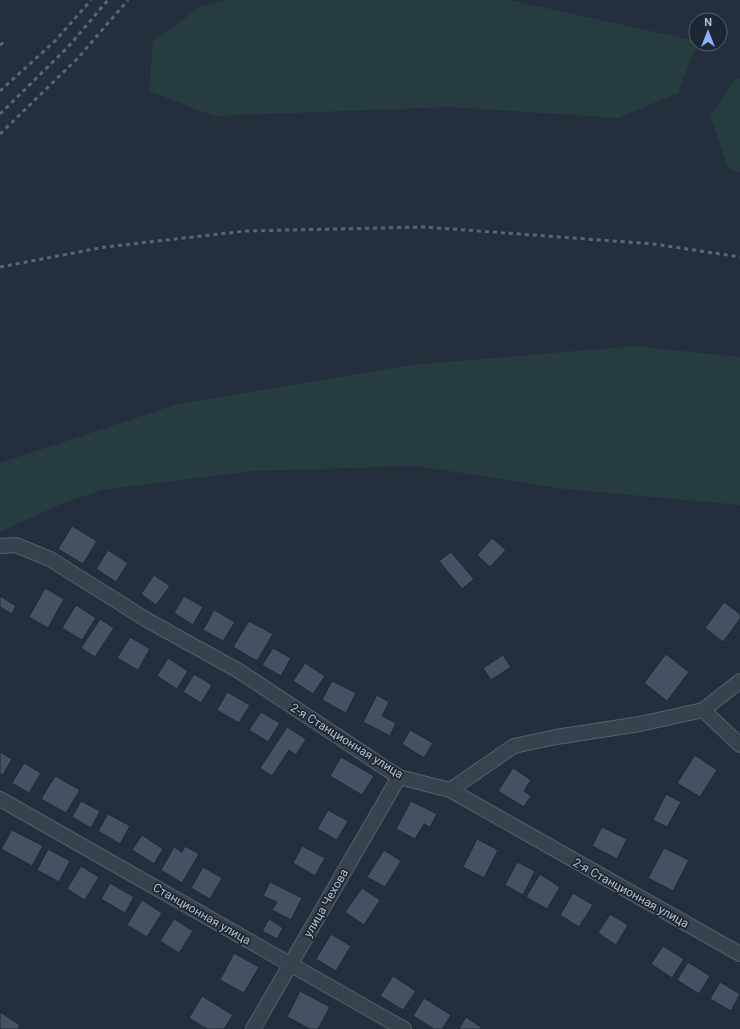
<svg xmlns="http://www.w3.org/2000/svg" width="740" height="1029" viewBox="0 0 740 1029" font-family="Roboto,sans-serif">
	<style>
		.green { fill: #263c3f }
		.building { fill: #455162; stroke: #1f2835 }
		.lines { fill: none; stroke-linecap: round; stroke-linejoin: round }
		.minor-casing { stroke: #565f6c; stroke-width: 16 }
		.minor { stroke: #38414e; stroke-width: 14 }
		.rail { stroke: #5a6575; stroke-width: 3; stroke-dasharray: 4 4; stroke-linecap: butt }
		.labels { text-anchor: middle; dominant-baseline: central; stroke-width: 3.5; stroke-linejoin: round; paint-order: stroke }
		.street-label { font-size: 12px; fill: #b4bcc9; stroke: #1d2633 }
	</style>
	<rect width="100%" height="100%" fill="#242f3e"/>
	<!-- green -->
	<g class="green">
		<polygon points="226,0 509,0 696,41 697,44 678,93 618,118 450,107 214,116 149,91 153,41 201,6"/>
		<polygon points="737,78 740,79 740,172 728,168 710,115"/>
		<polygon points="635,346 740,357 740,505 565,489 417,466 253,471 101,490 59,505 0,532 0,463 178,404 411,365"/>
	</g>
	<!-- building -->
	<g class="building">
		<polygon points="72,526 97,541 83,564 58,549"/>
		<polygon points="492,538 506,550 490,567 477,555"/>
		<polygon points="108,550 128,563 116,582 96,569"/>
		<polygon points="451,552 474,579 462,589 439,561"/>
		<polygon points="154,575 170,586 156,605 141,594"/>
		<polygon points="45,588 64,599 48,628 29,617"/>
		<polygon points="0,596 16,606 12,614 0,607"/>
		<polygon points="184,596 203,607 193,625 174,613"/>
		<polygon points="724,602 740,614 740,619 723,642 705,628"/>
		<polygon points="76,605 96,618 82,640 62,628"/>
		<polygon points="214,610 235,622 223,641 203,630"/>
		<polygon points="100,619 114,628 95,657 81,648"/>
		<polygon points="249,621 273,634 257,661 233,647"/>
		<polygon points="130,637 150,649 138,670 117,658"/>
		<polygon points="273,648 291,658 281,676 262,665"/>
		<polygon points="666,654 689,672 667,701 644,683"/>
		<polygon points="503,655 511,667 491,680 483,668"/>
		<polygon points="168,658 188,671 177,689 157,676"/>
		<polygon points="305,663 325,676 313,694 293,681"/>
		<polygon points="194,674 212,685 201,703 183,692"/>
		<polygon points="332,681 356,693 346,713 322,700"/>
		<polygon points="227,692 250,705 239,723 217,710"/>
		<polygon points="377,695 389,702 382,716 396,723 390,736 363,722"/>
		<polygon points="261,712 280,723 268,742 249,730"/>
		<polygon points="287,727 306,739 296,755 289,750 272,776 260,768"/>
		<polygon points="410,730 433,743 424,758 402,744"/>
		<polygon points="0,752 12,759 3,775 0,774"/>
		<polygon points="695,755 717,770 700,797 677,783"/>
		<polygon points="341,757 374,776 362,795 330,776"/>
		<polygon points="24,763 41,773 29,793 12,783"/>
		<polygon points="513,768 531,780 524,791 531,796 524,807 498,791"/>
		<polygon points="55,776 80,790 66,813 41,799"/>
		<polygon points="666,794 681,802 667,827 653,820"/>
		<polygon points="81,801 100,811 91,828 72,817"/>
		<polygon points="411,801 437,814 430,827 424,824 415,839 396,829"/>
		<polygon points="328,810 348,821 337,840 317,829"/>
		<polygon points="108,814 130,826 120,844 98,831"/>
		<polygon points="602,827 627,839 617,859 592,846"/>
		<polygon points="12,830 43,846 32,866 1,849"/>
		<polygon points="142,835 163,849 154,864 132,850"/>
		<polygon points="477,839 498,850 484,878 463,867"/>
		<polygon points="185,846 199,854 182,883 161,870 174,847 182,852"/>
		<polygon points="302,846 325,858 315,876 293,863"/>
		<polygon points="664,848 689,860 673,891 648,878"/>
		<polygon points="48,849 70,861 59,882 37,870"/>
		<polygon points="384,850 401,861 385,887 367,877"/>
		<polygon points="517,862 535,871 523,895 505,885"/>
		<polygon points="81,866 99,877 85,900 67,889"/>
		<polygon points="203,867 222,878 210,899 191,888"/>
		<polygon points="540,874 560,887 547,909 526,897"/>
		<polygon points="270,882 302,898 291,920 272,910 277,902 263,896"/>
		<polygon points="110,883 134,897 125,913 101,899"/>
		<polygon points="362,888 380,900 364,925 345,912"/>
		<polygon points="573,893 593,905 579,927 560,915"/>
		<polygon points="142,900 162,913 147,937 127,925"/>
		<polygon points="610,914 628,925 616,945 598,933"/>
		<polygon points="174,919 193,931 179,953 160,941"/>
		<polygon points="269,919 283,928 277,939 262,931"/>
		<polygon points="331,934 351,946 336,971 316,959"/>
		<polygon points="663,946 684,959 672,978 651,964"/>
		<polygon points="234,953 259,967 244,993 220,980"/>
		<polygon points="688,962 710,976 699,994 677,980"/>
		<polygon points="393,976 416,991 403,1010 380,996"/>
		<polygon points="720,982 740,994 731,1011 710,999"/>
		<polygon points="300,991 330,1007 318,1029 310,1029 287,1017"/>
		<polygon points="202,996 233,1015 224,1029 207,1029 189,1018"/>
		<polygon points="424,998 451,1015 442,1029 434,1029 413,1016"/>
		<polygon points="0,1012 20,1025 18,1029 0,1029"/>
		<polygon points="466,1017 481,1027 480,1029 459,1029"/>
	</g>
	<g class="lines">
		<!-- minor casing -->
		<g class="minor-casing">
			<g id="minor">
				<polyline points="0,546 16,545 50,559 147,620 239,671 399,777 450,790 740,954"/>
				<polyline points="703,710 740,745"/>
				<polyline points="450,790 514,746 556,737 640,724 703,710 740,681"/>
				<polyline points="0,799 404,1029"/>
				<polyline points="253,1029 399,777"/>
			</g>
		</g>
		<!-- minor -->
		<use href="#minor" class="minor"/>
		<!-- rail -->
		<g class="rail">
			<polyline points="0,45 4,42"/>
			<polyline points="0,91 55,41 91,0"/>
			<polyline points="0,114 68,47 108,0"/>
			<polyline points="0,134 78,58 128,0"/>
			<polyline points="0,267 105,247 246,231 425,227 654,244 740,257"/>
		</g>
	</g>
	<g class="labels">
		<!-- street labels -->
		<g class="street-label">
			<text transform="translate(347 741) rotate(32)">2-я Станционная улица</text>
			<text transform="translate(631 893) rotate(29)">2-я Станционная улица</text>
			<text transform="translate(326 903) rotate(-60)">улица Чехова</text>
			<text transform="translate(202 914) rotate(30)">Станционная улица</text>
		</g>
	</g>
	<!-- north arrow -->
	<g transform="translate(708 32)"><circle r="19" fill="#1d2633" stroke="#59626f"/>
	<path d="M0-3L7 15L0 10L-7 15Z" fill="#8ab4f8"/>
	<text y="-6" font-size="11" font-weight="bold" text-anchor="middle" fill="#b4bcc9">N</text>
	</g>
</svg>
